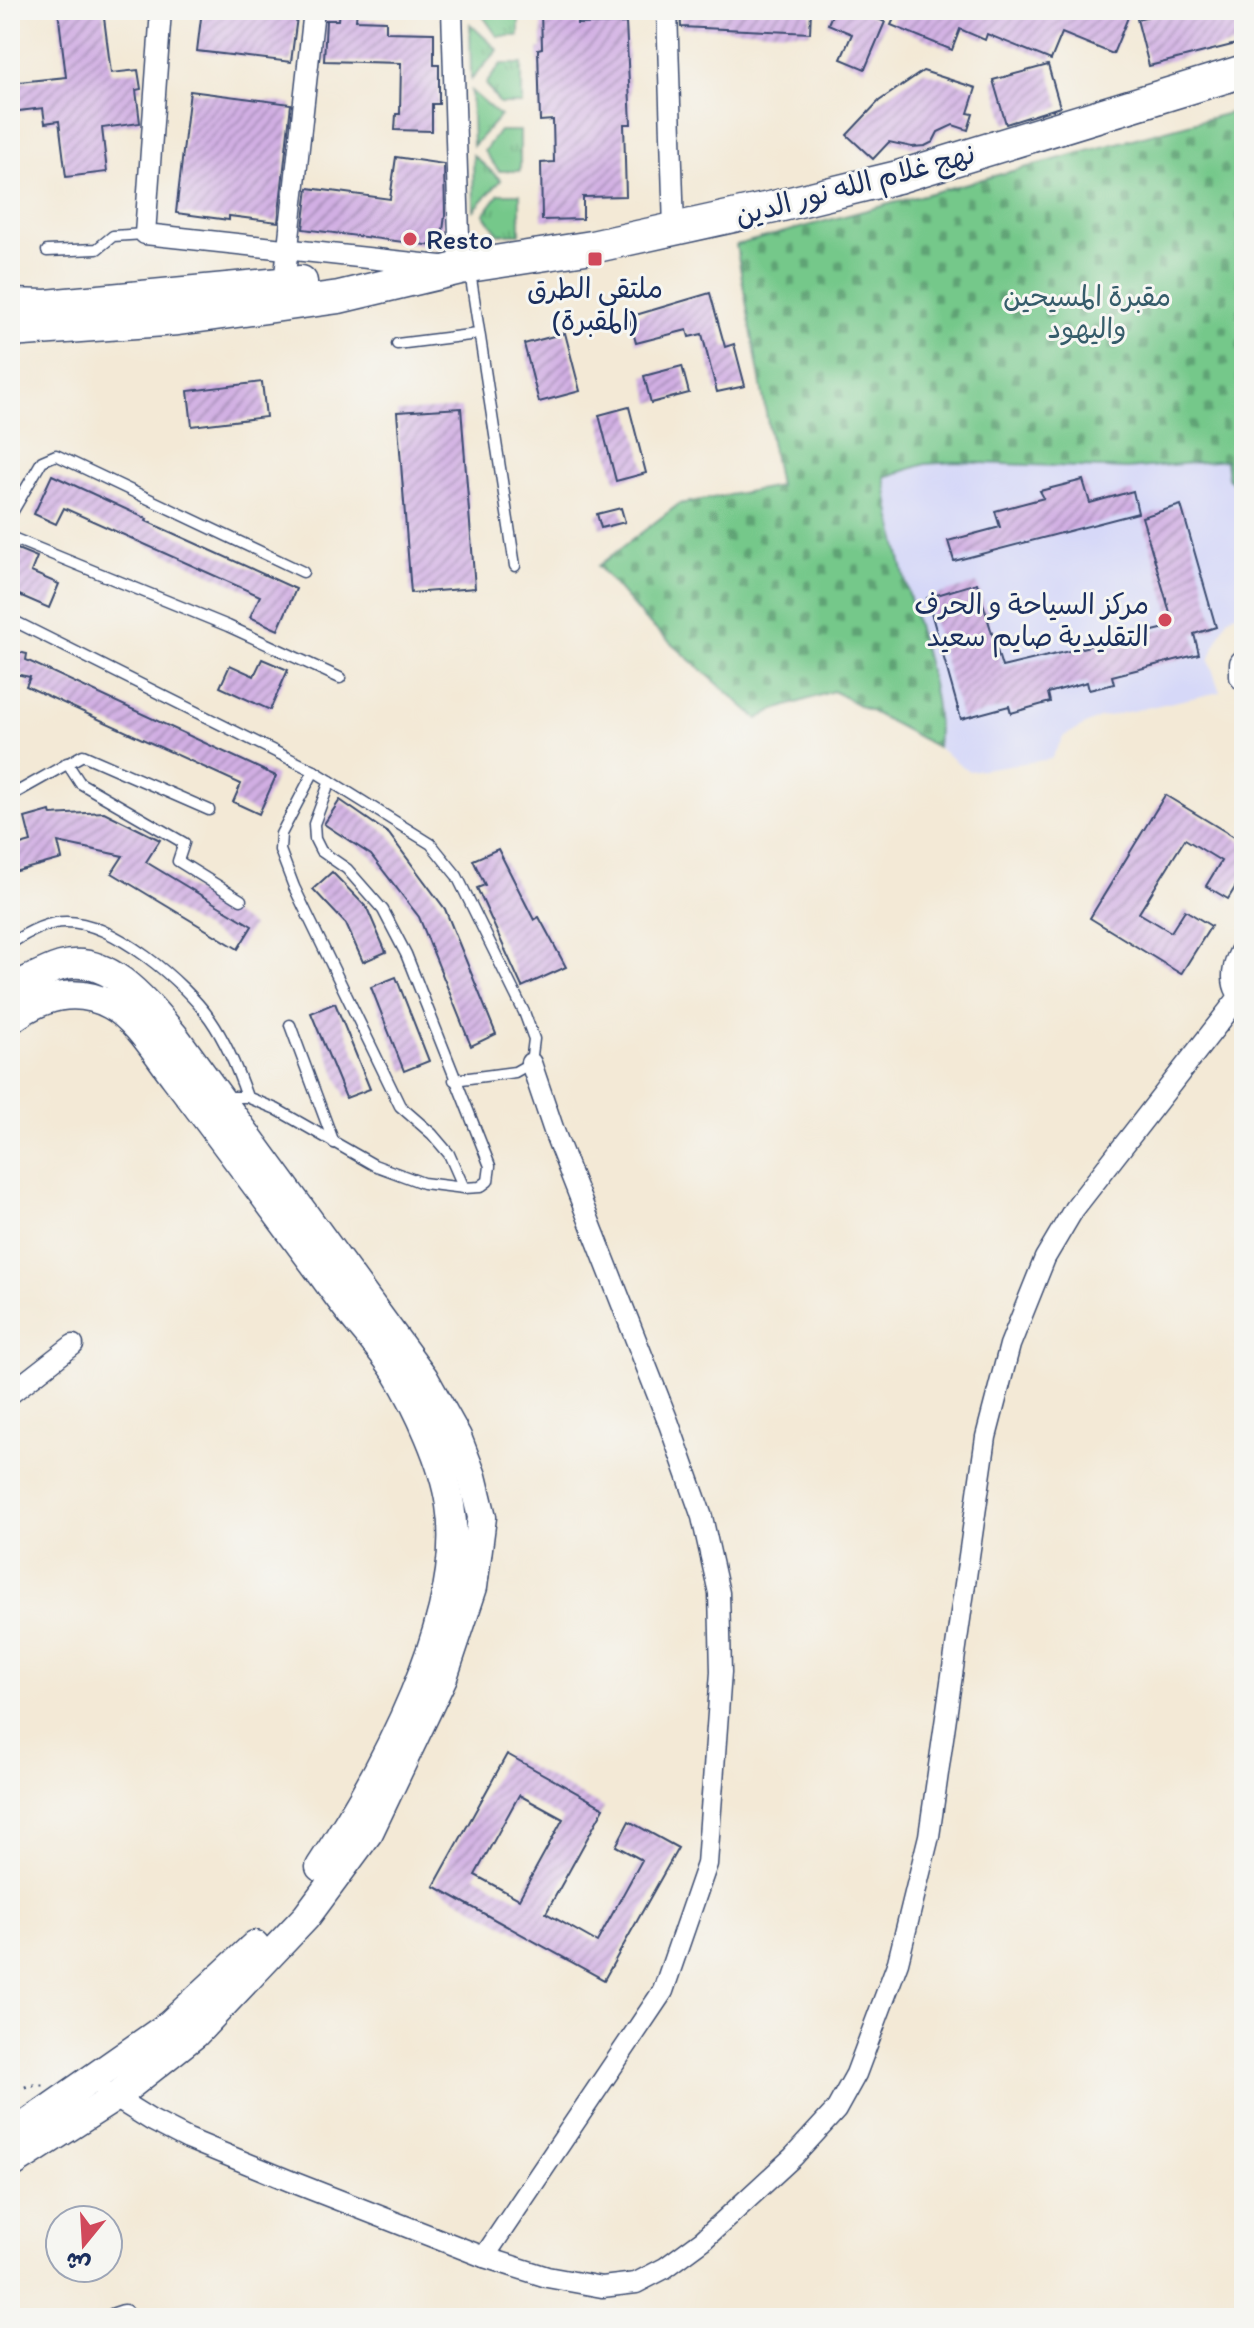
<svg xmlns="http://www.w3.org/2000/svg" width="1254" height="2328" viewBox="0 0 1254 2328" font-family="Itim,'Playpen Sans Arabic',sans-serif">
	<style>
		.built { fill: #d6d8f8 }
		.grass { fill: url(#grass-tufts); stroke: #487c74; stroke-width: 2 }
		.cemetery { fill: url(#cemetery-stones); stroke: #487c74; stroke-width: 2 }
		.building { fill: url(#building-hatch); fill-rule: evenodd }
		.lines { fill: none; stroke-linecap: round; stroke-linejoin: round }
		.lane-casing { stroke: #3b4b70; stroke-width: 13 }
		.street-casing { stroke: #3b4b70; stroke-width: 23 }
		.secondary-casing { stroke: #3b4b70; stroke-width: 31 }
		.primary-casing { stroke: #3b4b70; stroke-width: 35 }
		.path { stroke: #3b4b70; stroke-width: 3; stroke-dasharray: 2 6; stroke-linecap: butt }
		.lane { stroke: #fff; stroke-width: 10 }
		.street { stroke: #fff; stroke-width: 20 }
		.secondary { stroke: #fff; stroke-width: 28 }
		.primary { stroke: #fff; stroke-width: 32 }
		.poi-dot { fill: #d1495b; stroke: #f6f6f2; stroke-width: 3 }
		.labels { text-anchor: middle; dominant-baseline: central; stroke-width: 6; stroke-linejoin: round; paint-order: stroke }
		.street-label { font-size: 28px; fill: #1b2f5e; stroke: #f6f6f2 }
		.poi-label { font-size: 28px; fill: #1b2f5e; stroke: #f6f6f2; text-anchor: start }
		.park-label { font-size: 28px; fill: #365d6b; stroke: #f6f6f2 }
	</style>
	<defs>
		<pattern id="grass-tufts" width="24" height="20" patternUnits="userSpaceOnUse" patternTransform="scale(2)"><rect width="24" height="20" fill="#75c88a"/><path d="M3 7l-1-3M5 7V3M7 7l1-3M15 17l-1-3M17 17v-4M19 17l1-3" fill="none" stroke="#5fa374"/></pattern>
		<pattern id="cemetery-stones" width="16" height="16" patternUnits="userSpaceOnUse" patternTransform="scale(2)"><rect width="16" height="16" fill="#75c88a"/><path d="M2 7V4a2 2 0 0 1 4 0v3zM10 15v-3a2 2 0 0 1 4 0v3z" fill="#5fa374"/></pattern>
		<pattern id="building-hatch" width="6" height="6" patternUnits="userSpaceOnUse" patternTransform="scale(2)"><rect width="6" height="6" fill="#d1afe3"/><path d="M-1 1l2-2M0 6l6-6M5 7l2-2" fill="none" stroke="#a98fbb"/></pattern>
	</defs>
	<rect width="100%" height="100%" fill="#f6f6f2"/>
	<filter id="ink" filterUnits="userSpaceOnUse"><feTurbulence type="fractalNoise" baseFrequency=".0125" numOctaves="2"/><feDisplacementMap in="SourceGraphic" scale="16" xChannelSelector="R" yChannelSelector="G"/><feConvolveMatrix kernelMatrix="1 2 1 2 8 2 1 2 1" color-interpolation-filters="sRGB"/></filter>
	<filter id="wash" filterUnits="userSpaceOnUse"><feTurbulence type="fractalNoise" baseFrequency=".006" numOctaves="4" result="noise"/><feDisplacementMap in="SourceGraphic" scale="32" xChannelSelector="R" yChannelSelector="G"/><feGaussianBlur stdDeviation="1.8" result="paint"/><feColorMatrix in="noise" values="0 0 0 0 0 0 0 0 0 0 0 0 0 0 0 0 0 1.4 0 .05"/><feComposite in="paint" operator="in"/></filter>
	<g filter="url(#wash)">
		<rect width="100%" height="100%" fill="#f3e9d6"/>
		<!-- built -->
		<polygon class="built" points="1227,460 1228,478 1244,492 1244,609 1227,619 1209,660 1220,692 1099,718 1064,736 1051,759 969,771 937,747 939,728 923,648 900,563 885,477 925,464 956,462 1127,469"/>
		<!-- grass -->
		<g class="grass">
			<polygon points="487,10 519,10 519,36 497,36 483,16"/>
			<polygon points="470,24 498,50 471,80"/>
			<polygon points="501,64 522,64 522,104 500,104 486,84"/>
			<polygon points="471,91 500,116 473,146"/>
			<polygon points="499,131 520,131 520,171 499,171 484,151"/>
			<polygon points="473,155 501,180 474,210"/>
			<polygon points="499,194 520,194 520,234 499,234 484,214"/>
		</g>
		<!-- cemetery -->
		<path class="cemetery" d="M1244,109v383l-16,-14 -2,-18 -99,9 -171,-7 -31,2 -40,13c6,42 15,85 26,126 11,43 31,100 26,144l-104,-56 -61,20 -14,8 -113,-99 -47,-54 81,-62 100,-18 -43,-241z"/>
		<g id="blocks">
			<!-- building -->
			<g class="building">
				<polygon points="58,10 103,10 111,73 138,70 141,89 136,90 140,123 102,128 107,172 66,177 59,121 45,123 43,108 10,112 10,83 66,77"/>
				<polygon points="202,10 298,10 291,62 197,51"/>
				<polygon points="339,10 357,10 356,20 386,21 386,32 434,33 434,65 439,65 439,104 432,104 432,131 395,130 396,114 400,114 401,63 324,61 326,20 338,20"/>
				<polygon points="541,10 577,10 577,24 626,23 631,124 624,124 626,196 583,197 583,219 542,220 541,163 554,162 553,120 540,121 538,49 542,48"/>
				<polygon points="680,10 811,10 810,33 681,27"/>
				<polygon points="834,10 858,10 885,22 865,69 841,59 852,34 828,24"/>
				<polygon points="898,10 1131,10 1113,54 1062,33 1051,60 987,34 985,40 960,29 952,50 891,25"/>
				<polygon points="1173,10 1244,10 1244,42 1149,66 1137,19"/>
				<polygon points="1048,65 1060,107 1006,124 993,80"/>
				<polygon points="923,71 976,88 968,113 973,114 968,130 953,125 938,132 933,142 925,146 912,147 889,142 873,159 847,135 879,101"/>
				<polygon points="190,91 291,104 278,222 229,216 229,220 176,213"/>
				<polygon points="396,157 444,164 445,215 441,247 303,229 308,188 390,199"/>
				<polygon points="710,293 725,347 734,344 745,386 717,392 702,334 689,337 687,330 636,343 629,317"/>
				<polygon points="565,333 580,391 539,402 524,344"/>
				<polygon points="682,366 689,393 651,403 644,376"/>
				<polygon points="262,382 266,417 192,426 188,391"/>
				<polygon points="629,407 646,473 616,481 599,415"/>
				<polygon points="461,408 475,588 411,593 397,412"/>
				<polygon points="52,475 147,519 146,521 296,589 278,630 250,617 260,596 64,508 56,524 34,514"/>
				<polygon points="1083,480 1090,503 1133,491 1138,513 954,561 948,541 1000,527 995,511 1044,498 1040,491"/>
				<polygon points="1181,505 1216,627 1194,634 1199,654 1112,676 1114,684 1089,690 1087,682 1048,693 1050,702 1011,713 1009,706 961,719 927,598 977,583 1002,667 1174,626 1142,517"/>
				<polygon points="621,508 625,522 601,528 597,514"/>
				<polygon points="10,546 37,557 31,572 59,584 49,608 10,591"/>
				<polygon points="10,650 27,654 26,660 276,776 259,814 233,802 241,784 26,686 30,677 10,673"/>
				<polygon points="262,659 288,670 270,710 220,687 230,665 254,676"/>
				<polygon points="1165,795 1244,843 1244,873 1228,899 1206,886 1221,861 1185,839 1139,913 1171,932 1185,910 1211,926 1181,974 1090,918"/>
				<polygon points="340,800 389,834 445,909 496,1034 471,1046 419,917 371,855 324,824"/>
				<polygon points="50,811 51,815 104,812 160,840 146,862 252,926 238,949 112,873 123,856 58,842 62,859 10,873 10,848 31,842 25,818"/>
				<polygon points="498,849 534,920 539,917 566,967 522,987 477,888 485,885 473,860"/>
				<polygon points="332,872 367,908 386,952 363,962 346,924 313,889"/>
				<polygon points="396,977 429,1061 404,1071 371,987"/>
				<polygon points="335,1003 370,1089 346,1098 311,1013"/>
				<path d="M507,1754l97,54 -58,105 51,29 45,-82 -26,-14 13,-25 49,27 -74,132 -170,-94zM519,1795l44,24 -44,80 -44,-24z"/>
			</g>
		</g>
	</g>
	<g filter="url(#ink)">
		<use href="#blocks" fill-opacity="0" stroke="#3b4b70" stroke-width="2"/>
		<g class="lines">
			<!-- lane casing -->
			<g class="lane-casing">
				<g id="lane">
					<polyline points="47,251 97,249 113,236 145,234"/>
					<polyline points="470,272 515,566"/>
					<polyline points="397,344 478,334"/>
					<polyline points="10,516 42,461 56,455 303,572"/>
					<polyline points="10,537 228,626 340,678"/>
					<polyline points="10,619 314,771 431,844 457,876 524,1012 534,1039 531,1063 515,1072 454,1080"/>
					<polyline points="67,763 80,783 184,843 178,861 241,900"/>
					<polyline points="314,771 281,834 280,850 294,887 400,1106 432,1134 449,1154 464,1188"/>
					<polyline points="10,796 83,755 209,810"/>
					<path d="M10,944c16,-11 36,-22 56,-22 48,0 118,60 144,97 16,23 28,52 37,78"/>
					<polyline points="290,1025 334,1143"/>
					<polyline points="224,1097 247,1097 276,1109 374,1165 423,1183 464,1188 480,1187 488,1181 490,1166 406,954 383,910 347,869 321,851 315,839 314,824 330,781"/>
				</g>
			</g>
			<!-- street casing -->
			<g class="street-casing">
				<g id="street">
					<polyline points="161,10 145,234 460,268 452,10"/>
					<polyline points="667,10 674,229"/>
					<polyline points="283,293 314,10"/>
					<path d="M1244,945c-11,16 -18,40 0,55"/>
					<polyline points="10,1394 73,1345"/>
					<polyline points="106,2092 151,2120 188,2139 290,2181 484,2257 547,2277 602,2287 636,2283 665,2268 703,2240 793,2157 836,2110 856,2074 898,1962 929,1836 986,1437 1010,1345 1045,1258 1074,1209 1239,997"/>
					<polyline points="484,2257 663,1991 707,1864 721,1672 719,1593 702,1517 669,1424 555,1134 531,1063"/>
					<polyline points="115,2318 124,2315 125,2318"/>
				</g>
			</g>
			<!-- secondary casing -->
			<g class="secondary-casing">
				<g id="secondary">
					<polyline points="1244,664 1244,676"/>
					<path d="M10,989c16,-7 34,-18 51,-23 48,-14 88,40 114,71l249,341 33,59 15,39 10,41 -9,70 -30,90 -74,155 -63,85 -111,117 -81,64 -104,67"/>
					<path d="M10,1020c30,-23 65,-34 101,-15 26,14 46,49 64,72 56,73 111,148 166,223 17,24 39,46 55,71 22,36 48,92 54,134 18,111 -70,272 -130,362"/>
					<polyline points="10,2136 169,2025 255,1945"/>
				</g>
			</g>
			<!-- primary casing -->
			<g class="primary-casing">
				<g id="primary">
					<polyline points="10,305 46,306 301,282"/>
					<polyline points="10,331 178,319 339,297 469,266 592,247 774,207 898,177 1244,71"/>
				</g>
			</g>
			<!-- path -->
			<polyline class="path" points="10,2093 30,2085 43,2085"/>
			<!-- lane -->
			<use href="#lane" class="lane"/>
			<!-- street -->
			<use href="#street" class="street"/>
			<!-- secondary -->
			<use href="#secondary" class="secondary"/>
			<!-- primary -->
			<use href="#primary" class="primary"/>
		</g>
	</g>
	<!-- markers -->
	<g class="poi-dot">
		<circle cx="410" cy="239" r="8"/>
		<rect x="587" y="251" width="16" height="16" rx="4"/>
		<circle cx="1165" cy="620" r="8"/>
	</g>
	<g class="labels">
		<!-- street labels -->
		<g class="street-label">
			<text transform="translate(855 184) rotate(-15)">نهج غلام الله نور الدين</text>
		</g>
		<!-- poi labels -->
		<g class="poi-label">
			<text x="426" y="239">Resto</text>
			<text x="595" y="288" text-anchor="middle">ملتقى الطرق<tspan x="595" dy="32">(المقبرة)</tspan></text>
			<text x="1149" y="604" text-anchor="end">مركز السياحة و الحرف<tspan x="1149" dy="32">التقليدية صايم سعيد</tspan></text>
		</g>
		<!-- park labels -->
		<g class="park-label">
			<text x="1087" y="296">مقبرة المسيحين<tspan x="1087" dy="32">واليهود</tspan></text>
		</g>
	</g>
	<!-- margin -->
	<rect width="1254" height="2328" fill="none" stroke="#f6f6f2" stroke-width="40"/>
	<!-- north arrow -->
	<g transform="translate(84 2244) rotate(198)"><circle r="38" fill="#f6f6f2" stroke="#9ea6b7" stroke-width="2"/>
	<path d="M0-6L14 30L0 20L-14 30Z" fill="#d1495b"/>
	<text y="-12" font-size="22" font-weight="bold" text-anchor="middle" fill="#1b2f5e">ش</text>
	</g>
</svg>
